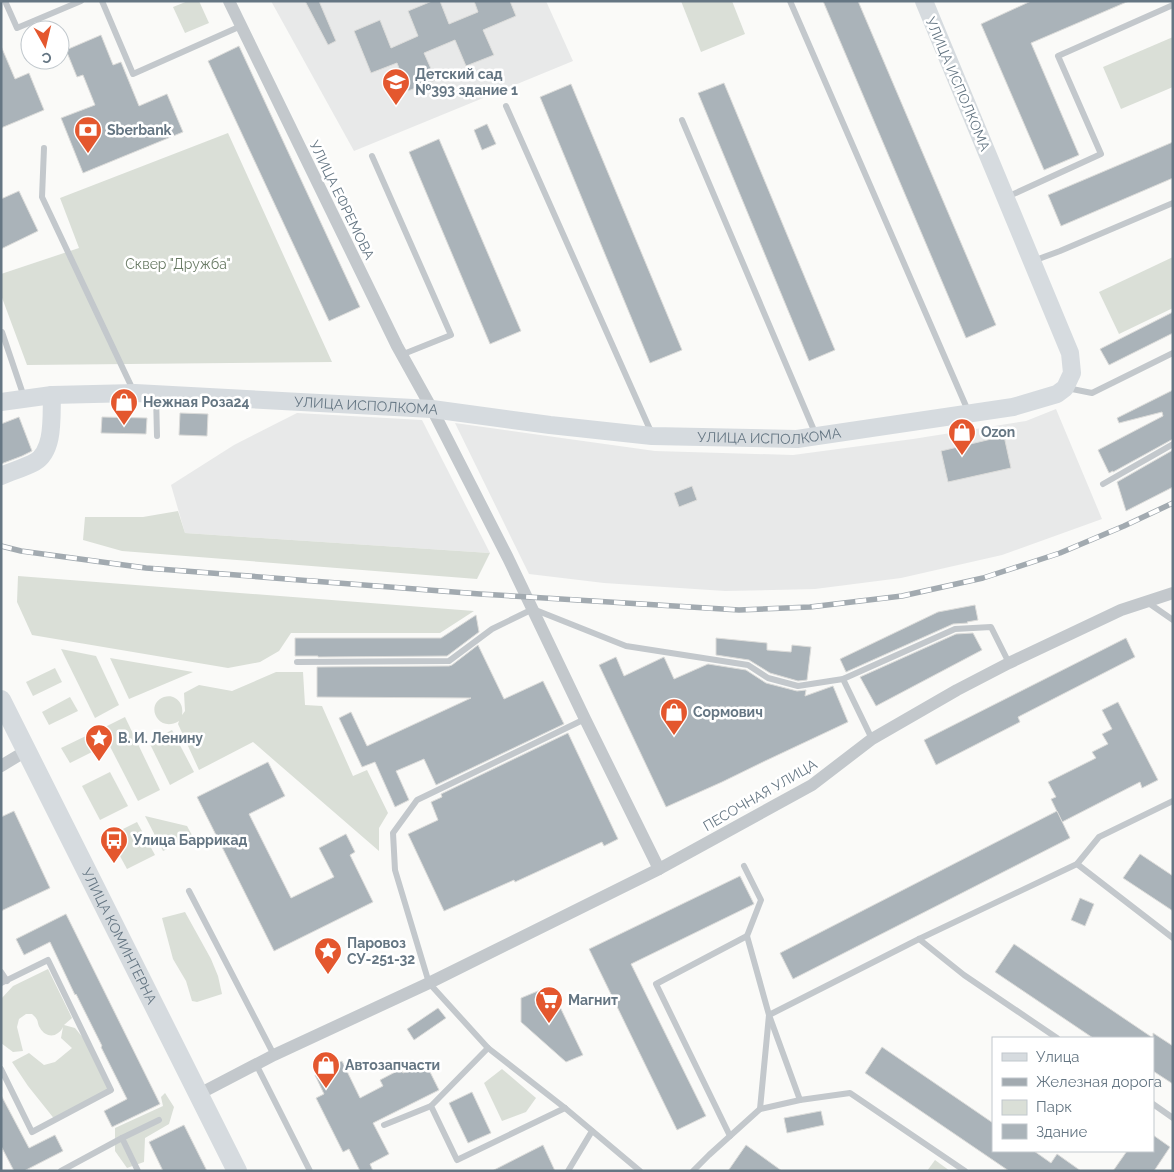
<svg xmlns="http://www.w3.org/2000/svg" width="1174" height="1172" viewBox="0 0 1174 1172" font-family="Raleway,sans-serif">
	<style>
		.built { fill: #e8e9e9 }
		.green { fill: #dadfd7 }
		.building { fill: #aab3b9; stroke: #dcdcda }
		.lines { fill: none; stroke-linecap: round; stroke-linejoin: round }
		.lane { stroke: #c3c8cc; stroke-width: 6 }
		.street { stroke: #c3c8cc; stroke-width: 12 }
		.secondary { stroke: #d6dbdf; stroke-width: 18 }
		.primary { stroke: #d6dbdf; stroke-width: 20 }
		.rail-casing { stroke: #a2aab0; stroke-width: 5.5 }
		.rail { stroke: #fff; stroke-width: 4; stroke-dasharray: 11; stroke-linecap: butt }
		.labels { text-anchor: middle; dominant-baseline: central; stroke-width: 5; stroke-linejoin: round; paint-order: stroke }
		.poi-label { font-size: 14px; font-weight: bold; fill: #657683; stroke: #fff; text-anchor: start }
		.street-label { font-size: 14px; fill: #657683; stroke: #fff }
		.park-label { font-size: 14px; fill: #687a64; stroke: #fff }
	</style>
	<rect width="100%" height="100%" fill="#fafaf8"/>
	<!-- built -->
	<g class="built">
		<polygon points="271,1 546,1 573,61 354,151"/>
		<polygon points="1056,409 1102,519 1002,555 901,578 815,589 725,591 604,583 529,574 455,423 655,451 793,455 913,439 1026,421"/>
		<polygon points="297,413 422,420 490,553 185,533 171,485 234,445"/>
	</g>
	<!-- green -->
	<g class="green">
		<polygon points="188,1 199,1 209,23 185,33 173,7"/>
		<polygon points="681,1 732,1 745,34 701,52"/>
		<polygon points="1173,37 1173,87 1121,109 1103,67"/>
		<polygon points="228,133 332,362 27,365 1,295 1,274 79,248 60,198"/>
		<polygon points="1173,257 1173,308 1119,334 1099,292"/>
		<polygon points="178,511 185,533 490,553 477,579 122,551 83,540 85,517 143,517"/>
		<polygon points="18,576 474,611 440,633 291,633 279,651 260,662 228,668 32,635 17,602"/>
		<polygon points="61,649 96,656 119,705 95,718"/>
		<polygon points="110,658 193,672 129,699"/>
		<polygon points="55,668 62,682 33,696 26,682"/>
		<path d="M276,672h27l2,33 17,1 31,70 14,-6 21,43 -9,15v23l-126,-109 -54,28 -21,-46 1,-3c-21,13 -35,-17 -15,-24 4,-1 8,-1 11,1 7,4 8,11 7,17l3,-4 -1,-18 15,-8 33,6z"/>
		<polygon points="70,697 78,711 49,725 42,712"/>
		<polygon points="125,717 160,790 138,801 101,729"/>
		<polygon points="172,730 194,772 170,785 149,742"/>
		<polygon points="90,734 98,749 70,763 61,748"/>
		<polygon points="110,772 128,806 100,820 82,786"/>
		<polygon points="145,816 187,826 193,837 163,851"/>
		<polygon points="137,822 155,855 127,869 109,836"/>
		<polygon points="185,912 211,959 218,976 222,994 197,1002 192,1001 186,981 173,959 162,918"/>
		<path d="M48,969l24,49 -8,7 11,3 9,11 29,53 -57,29 -28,-35 -16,-24 17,-9 15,12 11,-3 17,-14 -11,-10 2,-11c-1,2 -2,4 -5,6 -6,5 -14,2 -18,-5 -4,-7 0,-7 -8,-14h-6l-7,5 -2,8 6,24 -10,1 -12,-9v-44l12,-13z"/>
		<polygon points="502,1069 536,1098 526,1112 502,1121 484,1083"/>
		<polygon points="165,1093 174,1107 169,1124 145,1138 144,1162 127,1168 115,1151 115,1128 163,1106 161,1097"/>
		<polygon points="935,1160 950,1171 927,1171"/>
	</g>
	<!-- building -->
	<g class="building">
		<polygon points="305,1 319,1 336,41 328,45"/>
		<polygon points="432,1 440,1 449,24 478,12 474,1 510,1 516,16 483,30 494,55 466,66 455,40 424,53 436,80 408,91 397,63 371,73 354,31 380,20 391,48 418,36 408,11"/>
		<polygon points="823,1 858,1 996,325 966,338"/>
		<polygon points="1031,1 1129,1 1031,43 1079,155 1044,170 981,24"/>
		<polygon points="101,35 113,65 121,62 139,106 167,94 183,132 83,173 61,118 95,105 83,75 77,77 66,50"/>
		<polygon points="1,46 15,79 29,73 44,110 1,128"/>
		<polygon points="239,46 360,307 329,321 208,61"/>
		<polygon points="724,83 835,350 809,361 698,93"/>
		<polygon points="571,84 682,350 650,363 540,97"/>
		<polygon points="487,124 496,144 482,150 474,130"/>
		<polygon points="439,139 521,331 490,344 409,152"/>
		<polygon points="1173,142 1173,178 1061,226 1048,195"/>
		<polygon points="19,191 38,231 1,249 1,199"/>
		<polygon points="1173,312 1173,333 1109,365 1100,349"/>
		<polygon points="1173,390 1173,439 1113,472 1113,471 1109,473 1098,450 1163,416 1162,412 1119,423 1117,418"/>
		<polygon points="180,413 208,414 207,436 179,435"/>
		<polygon points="19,417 32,451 22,456 1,464 1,424"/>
		<polygon points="102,417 147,418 146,434 101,433"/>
		<polygon points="1004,436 1011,468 948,482 941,451"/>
		<polygon points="1173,450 1173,487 1126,511 1117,482"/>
		<polygon points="692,486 697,500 679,507 674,493"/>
		<polygon points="975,605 978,620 967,622 968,623 953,624 846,672 840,659 938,612"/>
		<polygon points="476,615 479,632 447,656 318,657 318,656 295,656 295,638 441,638"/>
		<polygon points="973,633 982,650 876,706 860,677 956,634"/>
		<polygon points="716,638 767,643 767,650 791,652 792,645 811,647 807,680 798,681 770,673 749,660 716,655"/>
		<polygon points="1126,638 1135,657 1018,717 1020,722 936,765 924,740"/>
		<polygon points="478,645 504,699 543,681 564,724 436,785 424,759 396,771 409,800 395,807 375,762 362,767 339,718 351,712 367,746 471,698 317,697 317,667 449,666 452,665"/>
		<polygon points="616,657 624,676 664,657 674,679 708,664 746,670 766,683 797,691 806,690 805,696 833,686 848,722 765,761 722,782 666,807 599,665"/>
		<polygon points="1118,702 1158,780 1142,788 1140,782 1062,822 1051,799 1056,797 1048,782 1096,758 1092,752 1108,744 1102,734 1112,729 1102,710"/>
		<polygon points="568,733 618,839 604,846 602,842 515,882 514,880 444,911 408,834 438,820 431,802 442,797 441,794"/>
		<polygon points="268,762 285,796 249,814 291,898 334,877 319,848 346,834 355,852 350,855 373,902 274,951 197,797"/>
		<polygon points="14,811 50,888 1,911 1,817"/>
		<polygon points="1057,811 1070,838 793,979 780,953"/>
		<polygon points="1140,854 1173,876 1173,911 1123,878"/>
		<polygon points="740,876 754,904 631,964 706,1116 677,1130 589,949"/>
		<polygon points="1080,898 1094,904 1085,926 1071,920"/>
		<polygon points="66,914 160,1104 112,1127 104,1111 127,1099 101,1047 102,1046 76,994 75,995 50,942 24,955 16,939"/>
		<polygon points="1014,944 1153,1038 1153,1033 1173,1046 1173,1084 1153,1071 1153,1038 1093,1038 995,972"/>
		<polygon points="550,986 583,1055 566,1062 521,1022 521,998"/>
		<polygon points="438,1008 446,1018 414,1040 407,1029"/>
		<polygon points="882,1047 993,1123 993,1151 1034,1151 1051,1163 1057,1154 1081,1171 1009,1171 865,1073"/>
		<polygon points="342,1061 360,1098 383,1086 380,1080 401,1069 403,1073 425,1062 439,1090 373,1123 389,1154 370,1164 373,1171 360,1171 349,1149 343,1152 316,1098 324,1094 315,1075"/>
		<polygon points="472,1092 491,1133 468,1143 449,1103"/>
		<polygon points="1,1095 29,1148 55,1135 63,1151 24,1171 14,1171 1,1146"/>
		<polygon points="821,1111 824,1125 787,1133 784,1118"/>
		<polygon points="184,1125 207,1171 163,1171 149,1142"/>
		<polygon points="1153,1135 1170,1147 1154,1171 1113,1171 1127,1151 1153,1151"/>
		<polygon points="543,1145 555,1171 492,1171"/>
		<polygon points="746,1145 782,1171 728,1171"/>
	</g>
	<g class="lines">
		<!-- lane -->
		<g class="lane">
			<polyline points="5,1 17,28 81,1"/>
			<polyline points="102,1 133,74 241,26"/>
			<polyline points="790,1 969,413"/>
			<polyline points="506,106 652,434"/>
			<polyline points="682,120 816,435"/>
			<polyline points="44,148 42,197 134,392"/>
			<polyline points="372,156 451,335 401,355"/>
			<polyline points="1007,197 1101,154 1058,56 1173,5"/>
			<polyline points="1033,261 1060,251 1173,203"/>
			<polyline points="2,332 24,397"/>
			<polyline points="1067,388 1092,393 1173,353"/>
			<polyline points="156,395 157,436"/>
			<polyline points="1103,484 1173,444"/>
			<polyline points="1147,602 1173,620"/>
			<polyline points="297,662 449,661 492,629 533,609 626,646 748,665 768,678 798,686 843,679 955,629 991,627 1009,663"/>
			<polyline points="843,679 872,739"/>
			<polyline points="585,719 417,800 393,833 395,870 429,983 488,1048 565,1108 640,1171"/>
			<polyline points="1077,864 1173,938"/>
			<polyline points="744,866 761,900 747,936 769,1015 800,1100"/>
			<polyline points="189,891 274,1055"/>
			<polyline points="919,939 964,975 1057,1038"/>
			<polyline points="1,972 7,981"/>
			<polyline points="1,983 48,960 111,1090 32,1132 1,1069"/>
			<polyline points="488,1048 431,1106 457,1160 565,1108"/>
			<polyline points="256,1064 310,1171"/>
			<polyline points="1153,1104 1173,1118"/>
			<polyline points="760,1109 769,1015 919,939 1077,864 1099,837 1173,801"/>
			<polyline points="384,1125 431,1106"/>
			<polyline points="730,1136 656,984 747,936"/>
			<polyline points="122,1138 138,1171"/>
			<polyline points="61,1171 122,1138 159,1120"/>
			<polyline points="568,1171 592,1131"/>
			<polyline points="693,1171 709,1155 760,1109 800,1100 850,1093 965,1171"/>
		</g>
		<!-- street -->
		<g class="street">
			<polyline points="1,766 26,751"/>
			<polyline points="659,869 812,785 872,739 957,690 1009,663 1121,610 1173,593"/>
			<polyline points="199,1094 274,1055 429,983 659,869 585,719 508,558 432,409 397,346 229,1"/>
		</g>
		<!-- secondary -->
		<g class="secondary">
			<path id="s1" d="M1,402l51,-7 83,-2 297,16 118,16 102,11 145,3 216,-32 44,-13 8,-6 7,-15 -2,-20 -146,-352"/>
			<path d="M1,476c11,-5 23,-8 34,-14 20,-12 16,-47 17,-67"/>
		</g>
		<!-- primary -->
		<path class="primary" id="s2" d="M1,700l236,471"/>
		<!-- rail casing -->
		<g class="rail-casing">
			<polyline id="rail" points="1,546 21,551 146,568 480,594 739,610 810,607 902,596 983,578 1060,553 1124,526 1173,503"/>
		</g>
		<!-- rail -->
		<use href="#rail" class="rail"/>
	</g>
	<!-- icons -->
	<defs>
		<g id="school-pin" transform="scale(1.4375)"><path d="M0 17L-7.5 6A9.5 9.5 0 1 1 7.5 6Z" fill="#e4572e" stroke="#fff"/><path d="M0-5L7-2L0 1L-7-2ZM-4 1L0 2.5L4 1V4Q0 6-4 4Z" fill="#fff"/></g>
		<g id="bank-pin" transform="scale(1.4375)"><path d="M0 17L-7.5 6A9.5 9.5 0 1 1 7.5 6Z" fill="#e4572e" stroke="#fff"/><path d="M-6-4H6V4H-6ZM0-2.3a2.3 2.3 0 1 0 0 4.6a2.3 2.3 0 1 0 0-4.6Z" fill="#fff"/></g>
		<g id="shop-pin" transform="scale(1.4375)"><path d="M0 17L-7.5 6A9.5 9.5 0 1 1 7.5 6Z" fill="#e4572e" stroke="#fff"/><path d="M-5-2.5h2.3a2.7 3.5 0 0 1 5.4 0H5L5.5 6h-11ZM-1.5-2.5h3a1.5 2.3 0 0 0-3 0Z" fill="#fff"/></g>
		<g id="sight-pin" transform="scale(1.4375)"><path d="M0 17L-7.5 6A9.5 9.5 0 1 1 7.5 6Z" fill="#e4572e" stroke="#fff"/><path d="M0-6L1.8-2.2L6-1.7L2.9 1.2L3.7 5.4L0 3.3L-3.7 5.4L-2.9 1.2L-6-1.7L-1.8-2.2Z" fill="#fff"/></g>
		<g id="bus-pin" transform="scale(1.4375)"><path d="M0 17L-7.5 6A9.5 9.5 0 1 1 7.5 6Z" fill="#e4572e" stroke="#fff"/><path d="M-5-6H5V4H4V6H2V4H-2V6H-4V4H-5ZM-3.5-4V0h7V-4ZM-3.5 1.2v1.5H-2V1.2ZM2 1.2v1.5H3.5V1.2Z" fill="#fff"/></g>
		<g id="supermarket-pin" transform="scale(1.4375)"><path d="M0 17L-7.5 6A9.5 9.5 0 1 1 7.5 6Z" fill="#e4572e" stroke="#fff"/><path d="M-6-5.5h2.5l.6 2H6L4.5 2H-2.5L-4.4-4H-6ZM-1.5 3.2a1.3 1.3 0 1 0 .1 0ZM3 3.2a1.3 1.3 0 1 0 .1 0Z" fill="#fff"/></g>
	</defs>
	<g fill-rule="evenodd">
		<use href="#school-pin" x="396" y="82"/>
		<use href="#bank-pin" x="88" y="130"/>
		<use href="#shop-pin" x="124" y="402"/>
		<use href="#shop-pin" x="962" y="432"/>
		<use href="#shop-pin" x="674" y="712"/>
		<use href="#sight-pin" x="99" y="738"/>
		<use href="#bus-pin" x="114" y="840"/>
		<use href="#sight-pin" x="328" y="951"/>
		<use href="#supermarket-pin" x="549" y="1000"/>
		<use href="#shop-pin" x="326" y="1065"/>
	</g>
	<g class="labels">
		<!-- poi labels -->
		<g class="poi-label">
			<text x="415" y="74">Детский сад<tspan x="415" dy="16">№393 здание 1</tspan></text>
			<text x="107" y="130">Sberbank</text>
			<text x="143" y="402">Нежная Роза24</text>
			<text x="981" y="432">Ozon</text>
			<text x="693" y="712">Сормович</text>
			<text x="118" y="738">В. И. Ленину</text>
			<text x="133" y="840">Улица Баррикад</text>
			<text x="347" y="943">Паровоз<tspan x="347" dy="16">СУ-251-32</tspan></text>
			<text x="568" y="1000">Магнит</text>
			<text x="345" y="1065">Автозапчасти</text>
		</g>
		<!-- street labels -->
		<g class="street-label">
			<text transform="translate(958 84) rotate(67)">УЛИЦА ИСПОЛКОМА</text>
			<text transform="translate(342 200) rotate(64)">УЛИЦА ЕФРЕМОВА</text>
			<text stroke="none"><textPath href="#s1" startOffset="366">УЛИЦА ИСПОЛКОМА</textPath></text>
			<text stroke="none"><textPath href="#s1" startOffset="771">УЛИЦА ИСПОЛКОМА</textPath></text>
			<text transform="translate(760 795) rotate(-30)">ПЕСОЧНАЯ УЛИЦА</text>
			<text stroke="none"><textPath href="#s2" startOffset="264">УЛИЦА КОМИНТЕРНА</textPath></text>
		</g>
		<!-- park labels -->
		<g class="park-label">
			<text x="178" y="264">Сквер "Дружба"</text>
		</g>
	</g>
	<!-- border -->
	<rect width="1174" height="1172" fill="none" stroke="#657683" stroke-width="5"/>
	<!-- legend -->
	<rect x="992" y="1037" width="162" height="115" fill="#ffffff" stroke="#c1c8cd"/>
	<rect x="1002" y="1053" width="25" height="8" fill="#d6dbdf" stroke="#c1c8cd"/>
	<text x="1036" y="1062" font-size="15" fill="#657683">Улица</text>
	<rect x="1002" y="1078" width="25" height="8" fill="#a2aab0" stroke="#c1c8cd"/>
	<text x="1036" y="1087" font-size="15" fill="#657683">Железная дорога</text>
	<rect x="1002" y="1100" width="25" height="15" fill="#dadfd7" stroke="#c1c8cd"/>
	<text x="1036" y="1112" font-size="15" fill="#657683">Парк</text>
	<rect x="1002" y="1124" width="25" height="15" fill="#aab3b9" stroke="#c1c8cd"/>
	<text x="1036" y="1137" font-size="15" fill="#657683">Здание</text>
	<!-- north arrow -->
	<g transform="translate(45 45) rotate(172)"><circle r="24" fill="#ffffff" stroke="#c1c8cd"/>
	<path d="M0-4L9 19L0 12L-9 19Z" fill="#e4572e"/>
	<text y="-8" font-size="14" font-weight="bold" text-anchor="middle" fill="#657683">С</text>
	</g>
</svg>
